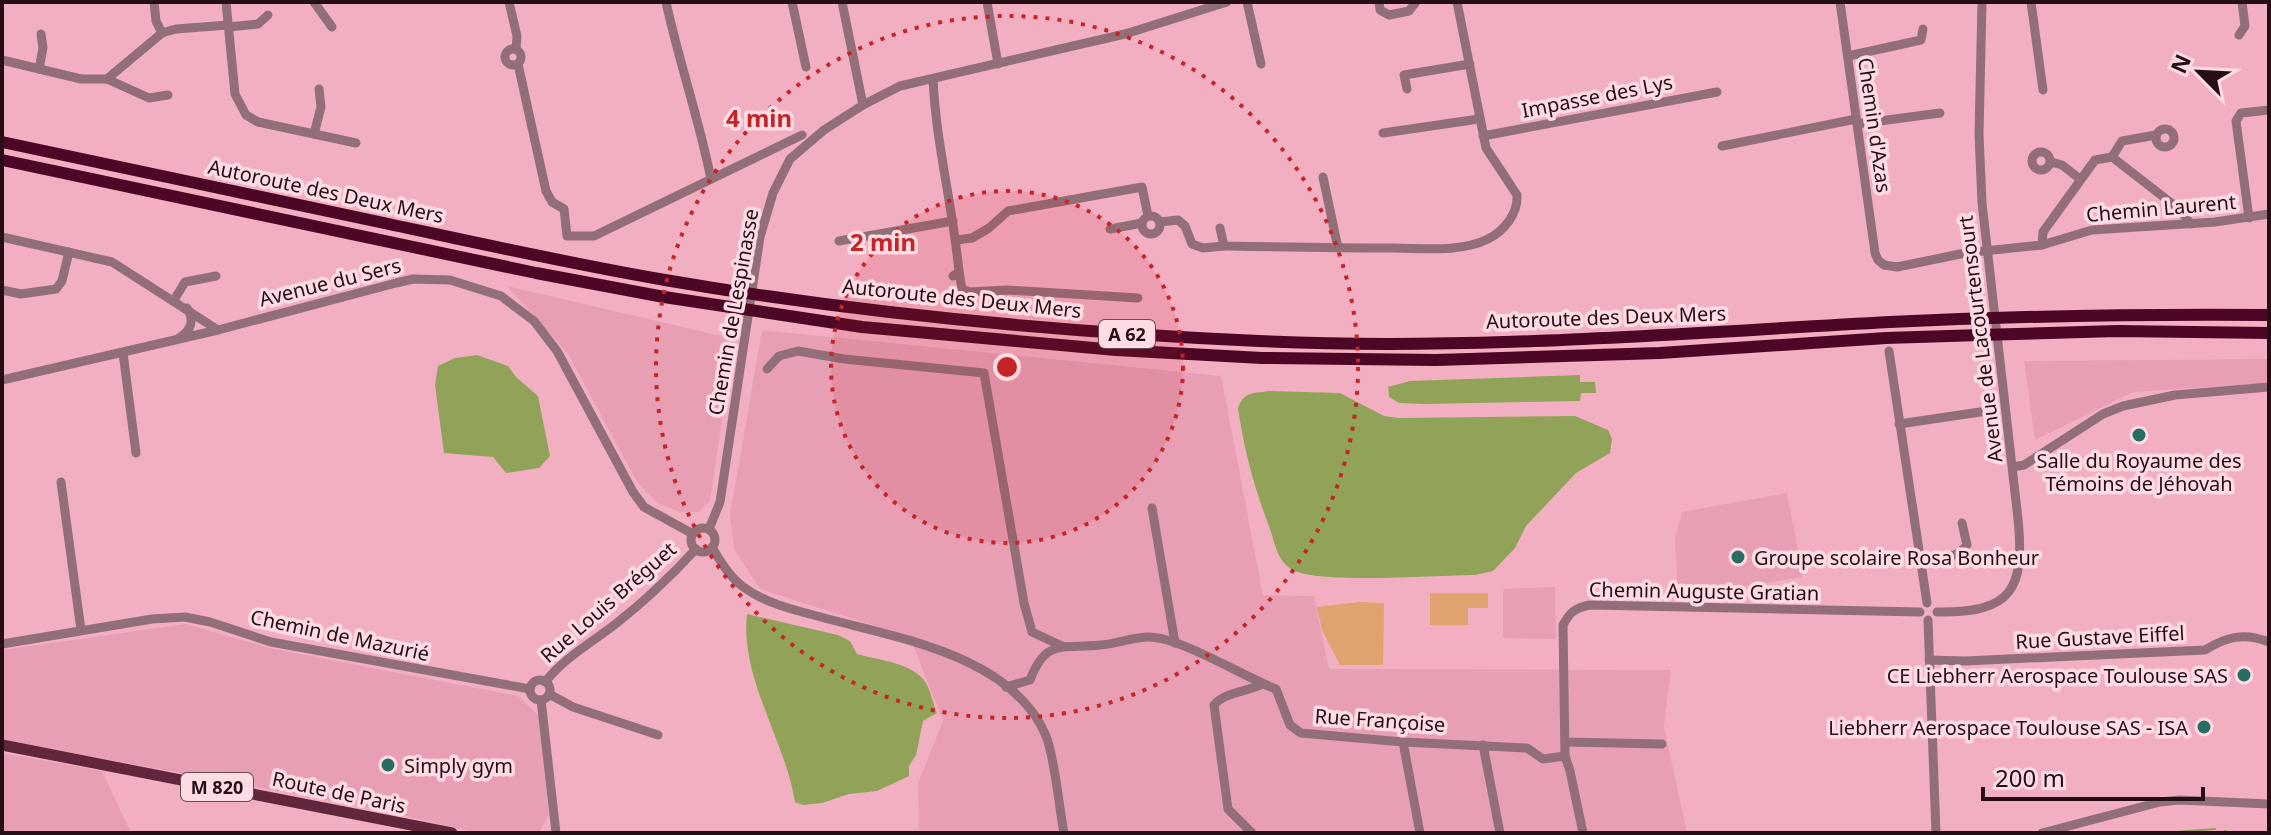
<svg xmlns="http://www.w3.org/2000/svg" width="2271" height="835" viewBox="0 0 2271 835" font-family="'Noto Sans',sans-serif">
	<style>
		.built { fill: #e89fb4 }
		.green { fill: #e0a26e }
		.water { fill: #91a358 }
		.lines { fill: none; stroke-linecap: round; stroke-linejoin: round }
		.stream { stroke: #91a358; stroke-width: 2 }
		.minor { stroke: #926f78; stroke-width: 9 }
		.major { stroke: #61263b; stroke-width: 11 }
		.highway { stroke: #4d0726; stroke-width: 12 }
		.ring { fill: none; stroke: #c42526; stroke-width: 4; stroke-dasharray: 4 8 }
		.poi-dot { fill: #276d62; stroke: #ffdbe4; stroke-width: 3 }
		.labels { text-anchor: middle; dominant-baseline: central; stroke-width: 7; stroke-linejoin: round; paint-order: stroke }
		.shield { fill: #ffdbe4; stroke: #674c54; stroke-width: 2 }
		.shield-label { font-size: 18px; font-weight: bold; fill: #260e16 }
		.street-label { font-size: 20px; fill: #260e16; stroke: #ffdbe4 }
		.poi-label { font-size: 20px; fill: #260e16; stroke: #ffdbe4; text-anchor: start }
		.centre { fill: #c42526; stroke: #ffdbe4; stroke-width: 4 }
		.ring-label { font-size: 24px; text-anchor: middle; font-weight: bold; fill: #c42526; stroke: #ffdbe4; stroke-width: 7; stroke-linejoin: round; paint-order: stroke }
	</style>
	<rect width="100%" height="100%" fill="#f3afc2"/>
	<!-- built -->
	<g class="built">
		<polygon points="507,286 734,339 710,501 699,512 680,512 658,503 637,482 568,354"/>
		<polygon points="762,330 1221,376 1263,595 1314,596 1329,669 1671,670 1664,727 1687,833 919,833 918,783 943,721 910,637 760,589 734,549 730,515"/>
		<polygon points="2269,359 2269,383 2133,392 2035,440 2024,361"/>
		<polygon points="1787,493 1803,577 1678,598 1675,537 1682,512"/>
		<polygon points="1555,587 1556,639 1503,638 1503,589"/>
		<polygon points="186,624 269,648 518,696 539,716 549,815 540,831 534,833 479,833 375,809 2,740 2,650"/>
		<polygon points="2,753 102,771 131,833 2,833"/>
	</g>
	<!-- green -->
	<g class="green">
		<polygon points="1430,593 1488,593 1488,608 1468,608 1468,625 1430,625"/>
		<polygon points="1360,602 1384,603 1383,665 1340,665 1322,630 1317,607"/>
	</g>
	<!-- water -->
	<g class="water">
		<polygon points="477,355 508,366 516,377 538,396 550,456 539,468 506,473 493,457 444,453 435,385 438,366 455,358"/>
		<polygon points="1580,375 1580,382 1595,382 1596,393 1581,393 1580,401 1424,404 1399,403 1389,397 1388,387 1410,381"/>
		<path d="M1269,391l71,2 44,23 15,2 176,-2 33,14 4,9 -2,14 -34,20 -50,53 -11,22 -22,23 -18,4c-36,0 -159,10 -184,-6 -15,-10 -16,-27 -22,-43 -15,-39 -25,-76 -31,-118 5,-16 17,-15 31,-17z"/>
		<path d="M747,614l91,21 12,6 7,13c21,6 57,9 69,29 5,9 7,21 11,30l-14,8 -7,34 -7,11v10l-32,15 -28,3 -27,9 -19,2 -8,-3c-10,-63 -55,-123 -48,-188z"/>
	</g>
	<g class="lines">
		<!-- stream -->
		<g class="stream">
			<polyline points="2225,831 2230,833"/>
			<polyline points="2163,833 2215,829"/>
		</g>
		<!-- minor -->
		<g class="minor">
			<polyline points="154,2 156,21 162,33"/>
			<polyline points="226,2 235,94 246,115 258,122 356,143"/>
			<polyline points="314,2 332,27"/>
			<polyline points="509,2 517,36 516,49"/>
			<path d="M666,2c13,60 33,117 45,177"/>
			<polyline points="792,2 806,67"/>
			<polyline points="842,2 863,105"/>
			<polyline points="987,2 998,64"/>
			<polyline points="1247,2 1261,64"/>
			<polyline points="1379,2 1380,10 1389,15 1409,11 1416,2"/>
			<polyline points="1840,2 1875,253 1878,260 1884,265 1897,267 1965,253 2042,245 2092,230 2215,222 2269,214"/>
			<polyline points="2031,2 2043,90"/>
			<polyline points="228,27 258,24 268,15"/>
			<polyline points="2239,35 2245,26 2242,2"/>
			<circle cx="513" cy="57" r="8"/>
			<polyline points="1848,56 1921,40 1923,29"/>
			<polyline points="2,60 81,79 107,79 162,33 176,29 228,25"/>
			<polyline points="518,64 546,191 552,202 564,209 567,236 594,236 802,135"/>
			<polyline points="39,69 43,48 41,34"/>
			<polyline points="107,79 149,98 168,95"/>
			<path d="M933,79c3,65 20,128 26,193l-6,4"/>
			<polyline points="1407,89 1404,75 1470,64"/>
			<polyline points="1857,124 1940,113"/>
			<circle cx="2165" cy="138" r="9"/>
			<polyline points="1383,133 1479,119"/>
			<polyline points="314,134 321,107 319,89"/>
			<polyline points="1483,136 1717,92"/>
			<polyline points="1722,146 1856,119"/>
			<circle cx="2041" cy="161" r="9"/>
			<polyline points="2112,157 2122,141 2156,135"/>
			<polyline points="2051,162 2062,165 2080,179"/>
			<polyline points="1323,177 1338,248"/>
			<circle cx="1151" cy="225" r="9"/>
			<polyline points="2249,218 2236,121 2241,113 2269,110"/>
			<polyline points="1160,222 1178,220 1185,226 1192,244 1203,248 1224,246"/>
			<path d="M1220,228l4,18c56,1 111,2 167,2 30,0 69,5 97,-9 16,-8 30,-25 29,-44l-31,-47 -29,-146"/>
			<polyline points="1110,229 1142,223"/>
			<polyline points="2,237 112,262 218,330"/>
			<polyline points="956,240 972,238 989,228 1008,211 1142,187 1148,216"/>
			<polyline points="839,241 953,221"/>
			<polyline points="2042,245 2043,232 2095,160 2112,157 2179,209 2191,224"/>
			<polyline points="959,272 962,289 969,292 1007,290 1138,298"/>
			<polyline points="2,290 21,294 56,289 62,281 69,252"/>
			<polyline points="174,300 185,282 216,276"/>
			<path d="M179,338c12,-7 16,-18 8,-30"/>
			<polyline points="1889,351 1927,603"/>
			<polyline points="123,353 136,453"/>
			<polyline points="767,369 779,356 798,351 844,359 984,373 1024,603 1032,632 1062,646"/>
			<polyline points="2,380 218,330 396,283 413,279 450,280 501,296 534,321 557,351 633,492 644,507 693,534"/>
			<polyline points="1899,424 1987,411"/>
			<polyline points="2013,467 2024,465 2103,414 2123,406 2175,395 2269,387"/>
			<polyline points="61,482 81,630"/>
			<polyline points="1152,508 1175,643"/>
			<circle cx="703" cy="540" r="12"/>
			<polyline points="709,529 720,502 760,237 773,193 790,159 824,130 863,105 900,86 1125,34 1227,2"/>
			<path d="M712,547c8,14 17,29 30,39 22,17 52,24 79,31 76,21 191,38 225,119 9,22 13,72 18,97"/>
			<path d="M1920,559c19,0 35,1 47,-14l-5,-22"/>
			<path d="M1937,612c75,1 88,-22 81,-93l-36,-316 -3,-69 3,-132"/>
			<polyline points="1928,620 1936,833"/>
			<polyline points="2,644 152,619 185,617 210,622 271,642 530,689"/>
			<path d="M1929,660l36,1 240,-11c21,-13 39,-18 64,-8"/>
			<circle cx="540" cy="690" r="10"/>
			<path d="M545,682c21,-26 48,-40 73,-60 28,-22 54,-47 78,-73"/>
			<path d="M1006,687l24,-7c16,-42 33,-31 70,-35 16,-1 33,-8 49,-8 31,0 95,40 127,52l14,36 11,8 102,9 124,6 16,11 22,-3"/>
			<polyline points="549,694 573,707 658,735"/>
			<polyline points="541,700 556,833"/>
			<polyline points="1403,742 1420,833"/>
			<polyline points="1565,742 1662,744"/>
			<polyline points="1483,745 1500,833"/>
			<path d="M1252,833l-24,-24 -14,-104c10,-13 33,-13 48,-21"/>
			<path d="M1583,833l-13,-62 -5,-15 -2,-131c7,-13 12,-17 27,-20l330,7"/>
			<polyline points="2042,833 2160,802 2179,800 2269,804"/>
		</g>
		<!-- major -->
		<polyline class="major" points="2,745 452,833"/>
		<!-- highway -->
		<g class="highway">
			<path d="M2,142c127,27 255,54 382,81 94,20 187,41 281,57 197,34 395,52 594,61 211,10 421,-8 631,-19 127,-6 252,-8 379,-7"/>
			<polyline points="2,160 536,273 664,297 862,327 1116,350 1262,358 1436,360 1660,353 1886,338 1980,335 2117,331 2269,333"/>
		</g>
	</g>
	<!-- distance rings -->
	<circle cx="1007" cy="367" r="176" fill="#c42526" fill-opacity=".12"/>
	<g class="ring">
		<circle cx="1007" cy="367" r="176"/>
		<circle cx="1007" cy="367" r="351"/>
	</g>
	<!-- markers -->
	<g class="poi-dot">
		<circle cx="2139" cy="435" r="8"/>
		<circle cx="1738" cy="557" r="8"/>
		<circle cx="2244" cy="675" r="8"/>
		<circle cx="2204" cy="727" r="8"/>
		<circle cx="388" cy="765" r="8"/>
	</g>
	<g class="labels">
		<!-- shield labels -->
		<g class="shield">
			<rect x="1099" y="320" width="56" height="28" rx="6"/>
			<rect x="181" y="773" width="72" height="28" rx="6"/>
		</g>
		<g class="shield-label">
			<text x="1127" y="334">A 62</text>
			<text x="217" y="787">M 820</text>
		</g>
		<!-- street labels -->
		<g class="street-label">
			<text transform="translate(1597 96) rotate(-11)">Impasse des Lys</text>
			<text transform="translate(1875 125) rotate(82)">Chemin d'Azas</text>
			<text transform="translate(326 191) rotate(12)">Autoroute des Deux Mers</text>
			<text transform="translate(2161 208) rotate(-5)">Chemin Laurent</text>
			<text transform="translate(330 282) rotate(-14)">Avenue du Sers</text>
			<text transform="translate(962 298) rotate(6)">Autoroute des Deux Mers</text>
			<text transform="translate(733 312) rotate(-80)">Chemin de Lespinasse</text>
			<text transform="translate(1606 317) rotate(-2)">Autoroute des Deux Mers</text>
			<text transform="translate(1980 339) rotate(-97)">Avenue de Lacourtensourt</text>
			<text transform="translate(1704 591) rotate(1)">Chemin Auguste Gratian</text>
			<text transform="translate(608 602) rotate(-41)">Rue Louis Bréguet</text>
			<text transform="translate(340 635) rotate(12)">Chemin de Mazurié</text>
			<text transform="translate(2100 637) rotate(-3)">Rue Gustave Eiffel</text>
			<text transform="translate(1380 720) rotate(4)">Rue Françoise</text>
			<text transform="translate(339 792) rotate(12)">Route de Paris</text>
		</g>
		<!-- poi labels -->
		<g class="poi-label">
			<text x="2139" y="460" text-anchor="middle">Salle du Royaume des<tspan x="2139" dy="23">Témoins de Jéhovah</tspan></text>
			<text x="1754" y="557">Groupe scolaire Rosa Bonheur</text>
			<text x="2228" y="675" text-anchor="end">CE Liebherr Aerospace Toulouse SAS</text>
			<text x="2188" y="727" text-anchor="end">Liebherr Aerospace Toulouse SAS - ISA</text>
			<text x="404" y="765">Simply gym</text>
		</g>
	</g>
	<circle cx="1007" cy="367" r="12" class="centre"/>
	<g class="ring-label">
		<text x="759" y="127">4 min</text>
		<text x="883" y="251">2 min</text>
	</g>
	<!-- border -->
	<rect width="2271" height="835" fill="none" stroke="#260e16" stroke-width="8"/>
	<!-- north arrow -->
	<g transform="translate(2199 72) rotate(294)" stroke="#ffdbe4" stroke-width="6" paint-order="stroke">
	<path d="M0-6L14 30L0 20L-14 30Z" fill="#260e16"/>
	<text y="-12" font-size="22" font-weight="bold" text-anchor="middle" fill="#260e16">N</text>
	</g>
	<!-- scale -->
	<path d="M1983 787v12h220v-12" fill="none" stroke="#260e16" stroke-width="4"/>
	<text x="1995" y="787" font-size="24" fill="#260e16" stroke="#ffdbe4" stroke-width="6" paint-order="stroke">200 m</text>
</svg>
